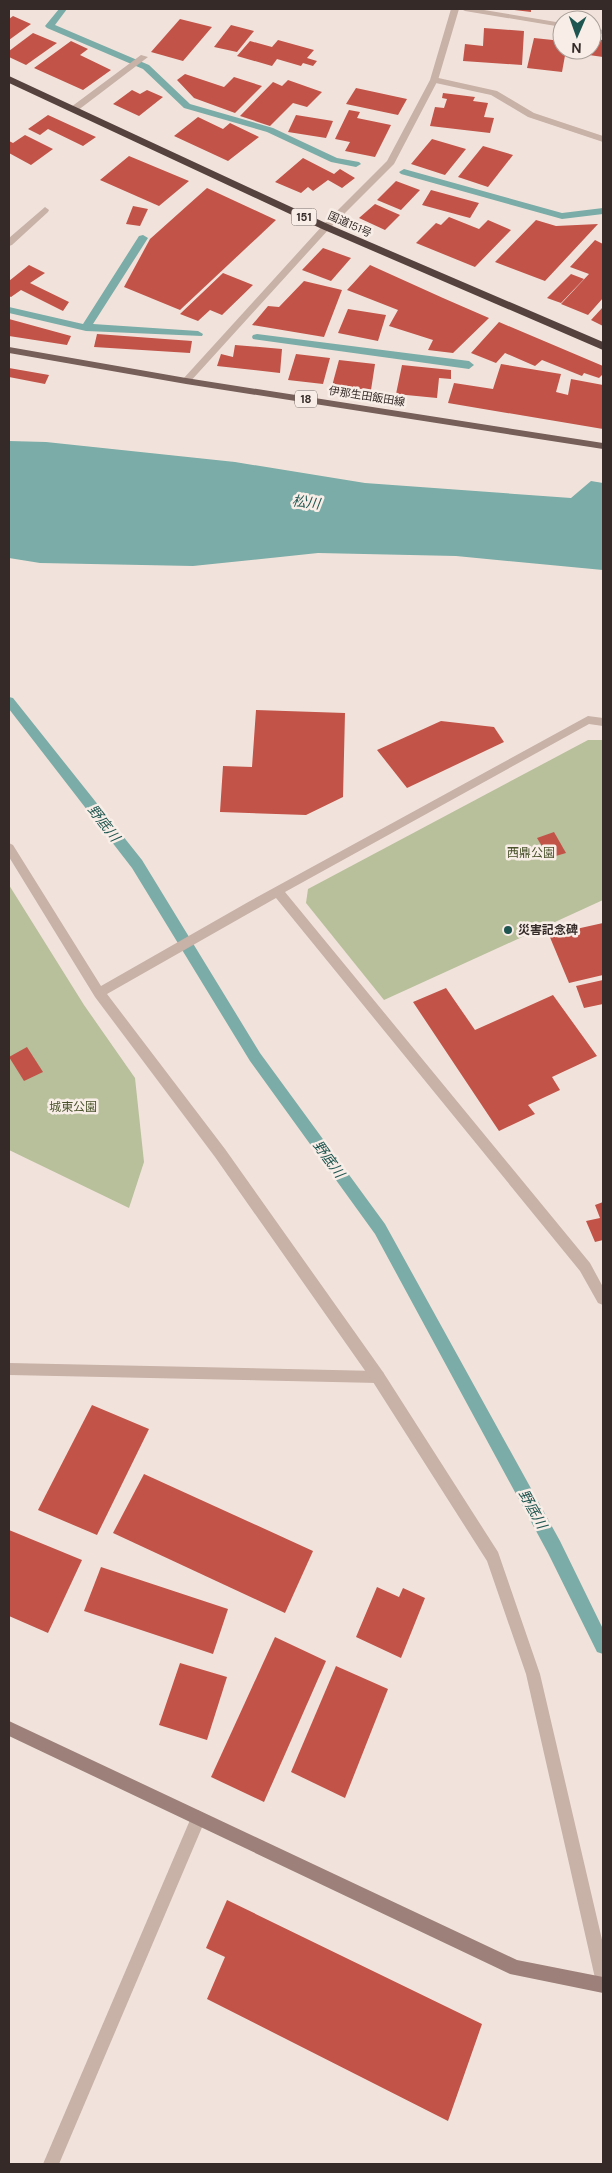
<svg xmlns="http://www.w3.org/2000/svg" width="612" height="2173" viewBox="0 0 612 2173" font-family="'DM Sans','Noto Sans JP',sans-serif">
	<style>
		.green { fill: #b8bf9b }
		.water { fill: #7baca7 }
		.lines { fill: none; stroke-linecap: round; stroke-linejoin: round }
		.stream { fill: #7baca7; fill-rule: evenodd }
		.building { fill: #c15348 }
		.lane { fill: #c8b1a7; fill-rule: evenodd }
		.street { fill: #c8b1a7; fill-rule: evenodd }
		.secondary { fill: #9c8079; fill-rule: evenodd }
		.primary { fill: #765e59; fill-rule: evenodd }
		.highway { fill: #55423f; fill-rule: evenodd }
		.poi-dot { fill: #1f5550; stroke: #f8eee7; stroke-width: 2 }
		.labels { text-anchor: middle; dominant-baseline: central; stroke-width: 5; stroke-linejoin: round; paint-order: stroke }
		.shield { fill: #f8eee7; stroke: #706561; stroke-width: 1 }
		.shield-label { font-size: 11px; font-weight: bold; fill: #352a27 }
		.far-street-label { font-size: 11px; fill: #352a27; stroke: #f8eee7 }
		.park-label { font-size: 12px; fill: #4a522c; stroke: #f8eee7 }
		.poi-label { font-size: 12px; font-weight: bold; fill: #352a27; stroke: #f8eee7; text-anchor: start }
		.water-label { font-size: 14px; font-style: italic; fill: #1f5550; stroke: #f8eee7 }
	</style>
	<rect width="100%" height="100%" fill="#f1e3db"/>
	<!-- green -->
	<g class="green">
		<polygon points="588,740 603,740 603,900 384,1000 306,903 308,889"/>
		<polygon points="9,885 84,1005 135,1078 144,1162 129,1208 9,1150"/>
	</g>
	<!-- water -->
	<polygon class="water" points="9,441 46,442 235,462 365,483 571,498 591,481 603,483 603,570 456,556 318,553 193,566 40,563 9,558"/>
	<g class="lines">
		<!-- stream -->
		<g class="stream">
			<polygon points="59,9 67,9 55,25 149,65 190,104 273,128 337,158 359,162 361,164 356,167 331,162 267,132 184,108 143,69 47,28 45,26"/>
			<polygon points="404,169 562,213 603,208 603,214 562,219 401,174 399,172"/>
			<polygon points="143,235 148,238 93,324 198,331 203,334 202,336 86,331 9,313 9,307 83,324 139,236"/>
			<polygon points="257,334 469,361 474,365 469,369 253,339 252,337 253,335"/>
			<polygon points="9,697 13,698 142,860 260,1053 385,1224 560,1541 603,1629 603,1654 597,1652 548,1553 375,1234 250,1061 132,868 9,709"/>
		</g>
	</g>
	<!-- building -->
	<g class="building">
		<polygon points="506,9 531,9 531,12"/>
		<polygon points="13,16 31,24 9,40 9,19"/>
		<polygon points="180,19 212,27 183,61 151,52"/>
		<polygon points="231,25 254,31 237,52 214,47"/>
		<polygon points="484,28 524,31 522,65 463,61 465,44 483,46"/>
		<polygon points="33,33 57,43 26,65 9,57 9,51"/>
		<polygon points="534,38 562,41 562,50 566,50 562,72 527,68"/>
		<polygon points="592,39 603,40 603,57 589,55 592,50"/>
		<polygon points="278,40 314,50 307,58 317,61 313,66 303,63 301,66 277,59 272,66 237,56 250,41 272,47"/>
		<polygon points="71,41 88,49 80,55 111,70 83,90 34,68"/>
		<polygon points="185,74 224,87 234,77 262,86 235,113 194,98 177,80"/>
		<polygon points="288,80 322,92 307,107 293,103 270,126 240,116 273,82 282,86"/>
		<polygon points="356,88 407,99 398,115 346,104"/>
		<polygon points="132,90 140,94 147,90 163,97 139,116 113,104"/>
		<polygon points="443,93 475,97 473,101 488,103 484,117 494,118 490,133 430,126 435,107 444,108 447,99 442,98"/>
		<polygon points="349,110 360,112 357,118 391,125 375,157 345,151 350,142 335,139"/>
		<polygon points="48,115 96,137 83,146 48,129 40,135 28,129"/>
		<polygon points="296,115 333,121 326,138 288,132"/>
		<polygon points="198,117 223,129 230,123 259,137 228,161 174,136"/>
		<polygon points="25,135 53,149 31,165 9,153 9,141 13,143"/>
		<polygon points="432,139 466,149 445,175 411,164"/>
		<polygon points="483,146 513,155 488,187 458,177"/>
		<polygon points="129,156 189,181 159,206 100,180"/>
		<polygon points="303,158 334,174 340,169 355,178 342,188 328,180 313,191 308,187 301,193 275,182"/>
		<polygon points="396,181 420,190 401,210 377,200"/>
		<polygon points="207,188 276,220 180,310 124,287 150,239"/>
		<polygon points="431,190 479,203 470,218 422,205"/>
		<polygon points="375,204 400,215 385,230 359,218"/>
		<polygon points="133,206 148,209 140,226 126,224"/>
		<polygon points="449,217 479,229 488,220 511,230 475,267 416,243 436,223 441,225"/>
		<polygon points="536,220 556,226 598,224 545,281 495,262"/>
		<polygon points="595,240 603,244 603,298 588,315 561,304 589,274 570,267"/>
		<polygon points="323,248 351,258 331,281 302,270"/>
		<polygon points="29,265 45,273 30,283 69,302 63,311 21,290 11,297 9,296 9,281"/>
		<polygon points="370,265 443,298 489,318 453,353 428,350 433,340 389,326 398,310 347,290"/>
		<polygon points="223,273 253,285 222,315 210,310 198,321 180,314"/>
		<polygon points="571,274 584,279 561,303 547,298"/>
		<polygon points="304,281 342,290 324,337 252,325 268,306 279,307"/>
		<polygon points="603,307 603,326 591,320"/>
		<polygon points="348,309 386,315 378,341 338,333"/>
		<polygon points="9,319 71,336 67,345 9,336"/>
		<polygon points="499,322 603,366 603,374 599,378 584,373 582,376 542,360 535,366 505,353 496,363 471,353"/>
		<polygon points="97,334 192,341 190,353 94,347"/>
		<polygon points="235,345 282,349 280,373 217,366 221,354 233,357"/>
		<polygon points="296,354 330,358 323,384 288,380"/>
		<polygon points="339,360 375,364 371,390 332,386"/>
		<polygon points="501,364 561,374 556,392 568,395 571,379 603,385 603,429 448,403 454,383 493,389"/>
		<polygon points="402,365 451,370 451,379 439,378 437,398 396,394"/>
		<polygon points="9,368 49,375 45,384 9,377"/>
		<polygon points="256,710 345,713 343,797 306,815 220,812 223,766 252,767"/>
		<polygon points="441,721 494,727 504,742 407,788 377,750"/>
		<polygon points="554,832 566,853 549,858 537,838"/>
		<polygon points="603,923 603,975 569,983 549,935"/>
		<polygon points="603,980 603,1004 584,1008 576,986"/>
		<polygon points="446,988 475,1030 553,995 597,1056 552,1077 560,1090 528,1105 535,1114 499,1131 413,1002"/>
		<polygon points="27,1047 43,1072 24,1081 9,1057"/>
		<polygon points="603,1202 603,1240 595,1242 586,1221 600,1218 595,1205"/>
		<polygon points="92,1405 149,1429 97,1535 38,1510"/>
		<polygon points="144,1474 313,1551 285,1613 113,1533"/>
		<polygon points="9,1530 82,1560 48,1633 9,1616"/>
		<polygon points="101,1567 228,1609 213,1654 84,1611"/>
		<polygon points="377,1587 399,1597 403,1588 425,1598 401,1658 356,1637"/>
		<polygon points="275,1637 326,1661 264,1802 211,1777"/>
		<polygon points="180,1663 227,1677 207,1740 159,1725"/>
		<polygon points="336,1666 388,1689 345,1798 291,1772"/>
		<polygon points="227,1900 482,2024 448,2121 207,1999 225,1957 206,1948"/>
	</g>
	<g class="lines">
		<!-- lane -->
		<g class="lane">
			<polygon points="461,9 478,9 562,23 562,27 465,11"/>
			<polygon points="592,28 603,30 603,34 592,32"/>
			<polygon points="141,55 148,57 77,111 71,111 71,107"/>
			<polygon points="434,77 497,91 534,113 603,136 603,142 528,117 491,95 431,82 431,78"/>
			<polygon points="45,207 49,210 48,212 12,245 9,246 9,238"/>
			<polygon points="9,1363 378,1371 383,1372 385,1377 383,1382 378,1383 9,1375"/>
		</g>
		<!-- street -->
		<g class="street">
			<polygon points="451,9 459,9 438,80 394,164 329,229 189,383 183,383 183,379 323,225 387,161 430,80"/>
			<polygon points="588,716 603,718 603,726 589,724 285,892 590,1263 603,1287 603,1305 598,1303 580,1271 276,898 107,994 225,1149 383,1372 498,1552 540,1674 603,1944 603,1986 597,1984 595,1978 526,1674 487,1561 373,1382 215,1157 95,997 9,857 9,843 13,845 101,986 250,901"/>
			<polygon points="198,1810 203,1813 206,1818 59,2164 43,2164 193,1813"/>
		</g>
		<!-- secondary -->
		<polygon class="secondary" points="9,1721 517,1960 603,1977 603,1993 510,1974 9,1736"/>
		<!-- primary -->
		<polygon class="primary" points="9,347 186,378 603,443 603,449 186,384 9,353"/>
		<!-- highway -->
		<polygon class="highway" points="9,76 330,225 603,342 603,350 322,229 9,83"/>
	</g>
	<!-- markers -->
	<circle class="poi-dot" cx="508" cy="930" r="5"/>
	<g class="labels">
		<!-- shield labels -->
		<g class="shield">
			<rect x="291.5" y="208.5" width="25" height="17" rx="4"/>
			<rect x="295" y="390.5" width="22" height="17" rx="4"/>
		</g>
		<g class="shield-label">
			<text x="304" y="217">151</text>
			<text x="306" y="399">18</text>
		</g>
		<!-- far-street labels -->
		<g class="far-street-label">
			<text transform="translate(350 224) rotate(24)">国道151号</text>
			<text transform="translate(367 396) rotate(9)">伊那生田飯田線</text>
		</g>
		<!-- park labels -->
		<g class="park-label">
			<text x="531" y="853">西鼎公園</text>
			<text x="73" y="1107">城東公園</text>
		</g>
		<!-- poi labels -->
		<g class="poi-label">
			<text x="518" y="930">災害記念碑</text>
		</g>
		<!-- water labels -->
		<g class="water-label">
			<text transform="translate(306 502) rotate(7)">松川</text>
			<text transform="translate(104 823) rotate(52)">野底川</text>
			<text transform="translate(329 1159) rotate(54)">野底川</text>
			<text transform="translate(533 1509) rotate(61)">野底川</text>
		</g>
	</g>
	<!-- border -->
	<rect width="612" height="2173" fill="none" stroke="#352a27" stroke-width="20"/>
	<!-- north arrow -->
	<g transform="translate(577 35) rotate(182)"><circle r="24" fill="#f8eee7" stroke="#aaa09a"/>
	<path d="M0-4L9 19L0 12L-9 19Z" fill="#1f5550"/>
	<text y="-8" font-size="14" font-weight="bold" text-anchor="middle" fill="#352a27">N</text>
	</g>
</svg>
